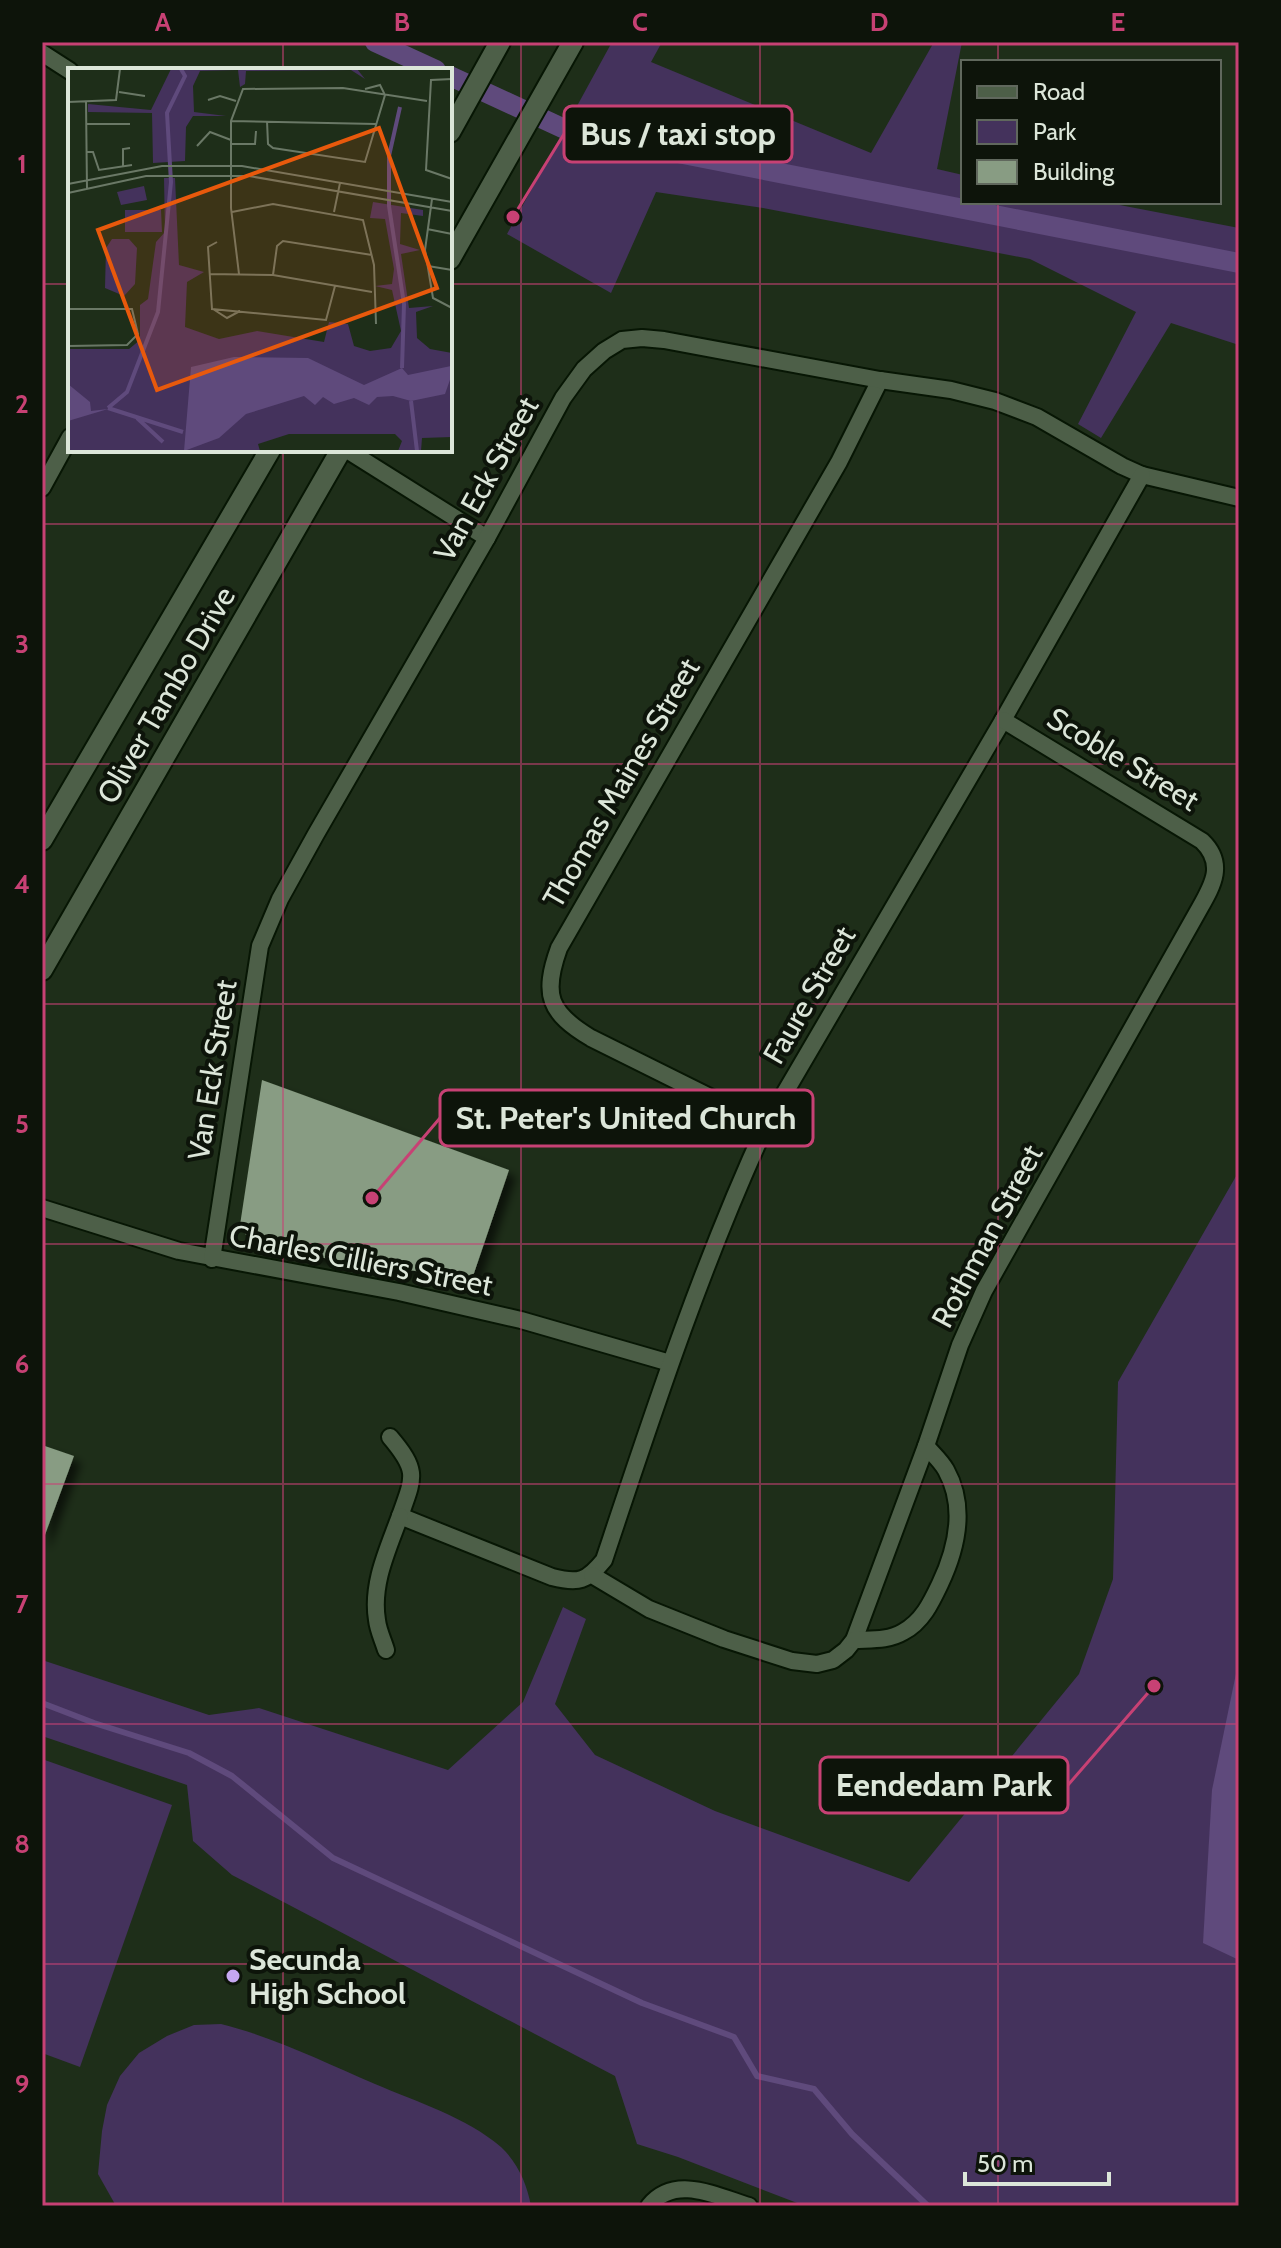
<svg xmlns="http://www.w3.org/2000/svg" width="1281" height="2248" viewBox="0 0 1281 2248" font-family="Cabin,sans-serif">
	<style>
		.green { fill: #44325c }
		.water { fill: #5f4a7c }
		.lines { fill: none; stroke-linecap: round; stroke-linejoin: round }
		.stream { stroke: #5f4a7c; stroke-width: 6 }
		.canal { stroke: #5f4a7c; stroke-width: 20 }
		.building { fill: #889c83; filter: url(#shadow) }
		.minor-casing { stroke: #071604; stroke-width: 20 }
		.tertiary-casing { stroke: #071604; stroke-width: 24 }
		.minor { stroke: #4d5f48; stroke-width: 16 }
		.tertiary { stroke: #4d5f48; stroke-width: 20 }
		.grid { fill: none; stroke: #c74174; stroke-width: 2; stroke-opacity: 0.55 }
		.poi-dot { fill: #c5a7f1; stroke: #0d140a; stroke-width: 3 }
		.labels { text-anchor: middle; dominant-baseline: central; stroke-width: 8; stroke-linejoin: round; paint-order: stroke }
		.street-label { font-size: 30px; fill: #dce6d9; stroke: #0d140a }
		.poi-label { font-size: 30px; font-weight: bold; fill: #dce6d9; stroke: #0d140a; text-anchor: start }
		.inset-river { fill: none; stroke: #5f4a7c; stroke-width: 4 }
		.inset-road { fill: none; stroke: #6a7866; stroke-width: 2 }
		.view { fill: #e8590c; fill-opacity: 0.15; stroke: #e8590c; stroke-width: 4 }
		.inset-edge { fill: none; stroke: #dce6d9; stroke-width: 4 }
		.leader { fill: none; stroke: #c74174; stroke-width: 3 }
		.callout-dot { fill: #c74174; stroke: #0d140a; stroke-width: 3 }
		.callout { fill: #0d140a; stroke: #c74174; stroke-width: 3 }
		.callout-label { font-size: 32px; text-anchor: middle; font-weight: bold; fill: #dce6d9 }
		.neatline { fill: none; stroke: #c74174; stroke-width: 3 }
		.grid-label { font-size: 26px; text-anchor: middle; font-weight: bold; fill: #c74174 }
	</style>
	<defs>
		<filter id="shadow"><feDropShadow dx="7" dy="7" stdDeviation="4" flood-color="#0009"/></filter>
	</defs>
	<rect width="100%" height="100%" fill="#1e2e19"/>
	<!-- green -->
	<g class="green">
		<polygon points="612,42 662,42 651,62 871,153 934,42 962,42 937,169 963,175 963,202 1104,202 1239,228 1239,345 1171,323 1101,438 1078,424 1136,312 1030,259 763,208 656,192 611,293 507,234"/>
		<polygon points="1239,1171 1239,2206 805,2206 678,2157 637,2144 615,2076 232,1875 193,1841 187,1785 42,1736 42,1660 209,1715 259,1708 448,1770 523,1702 563,1607 586,1619 555,1704 595,1755 715,1811 909,1882 1079,1674 1113,1579 1118,1382"/>
		<polygon points="42,1759 172,1805 80,2067 42,2053"/>
		<path d="M221,2024c53,13 103,38 154,60 42,18 91,33 126,63 17,16 26,37 30,59h-415l-18,-32 4,-43 5,-26 13,-29 19,-23 28,-17 27,-11z"/>
	</g>
	<!-- water -->
	<polygon class="water" points="1239,1659 1239,1960 1203,1943 1212,1790"/>
	<g class="lines">
		<!-- stream -->
		<polyline class="stream" points="42,1703 94,1723 189,1753 232,1776 333,1858 642,2003 734,2037 757,2076 814,2089 852,2134 928,2206"/>
		<!-- canal -->
		<g class="canal">
			<polyline points="375,42 436,70"/>
			<polyline points="450,76 571,132 1239,263"/>
		</g>
	</g>
	<!-- building -->
	<g class="building">
		<polygon points="262,1080 509,1170 472,1279 254,1248 240,1225"/>
		<polygon points="42,1445 74,1456 42,1543"/>
	</g>
	<g class="lines">
		<!-- minor casing -->
		<g class="minor-casing">
			<g id="minor">
				<polyline points="42,53 70,71"/>
				<polyline points="347,450 487,538"/>
				<polyline points="42,488 70,437"/>
				<path d="M766,1125l-175,-87c-42,-25 -49,-43 -32,-90l280,-486 41,-82"/>
				<polyline points="42,1208 179,1251 399,1292 521,1320 670,1363"/>
				<polyline points="212,1259 260,946 280,899 316,834 487,538 563,398 584,369 604,351 622,340 642,338 664,340 880,380 951,390 995,401 1037,417 1122,466 1142,475 1239,498"/>
				<path d="M390,1437c29,34 24,40 10,79l152,61c27,7 35,4 52,-17 49,-147 97,-294 162,-435l237,-405 139,-245"/>
				<path d="M592,1575l57,34 75,30 68,22 25,3 16,-4 13,-10 8,-10 72,-194 34,-101 24,-54 213,-378c14,-25 30,-48 5,-72l-199,-121"/>
				<path d="M854,1640c16,-1 34,1 49,-8 19,-10 28,-29 37,-48 17,-36 26,-78 6,-114 -5,-9 -14,-17 -20,-24"/>
				<path d="M386,1650c-3,-10 -8,-20 -9,-30 -6,-36 11,-71 23,-104"/>
				<path d="M649,2206c26,-32 67,-10 100,0"/>
			</g>
		</g>
		<!-- tertiary casing -->
		<g class="tertiary-casing">
			<g id="tertiary">
				<polyline points="450,132 500,42"/>
				<polyline points="450,259 573,42"/>
				<polyline points="42,840 270,450"/>
				<polyline points="42,970 341,450"/>
			</g>
		</g>
		<!-- minor -->
		<use href="#minor" class="minor"/>
		<!-- tertiary -->
		<use href="#tertiary" class="tertiary"/>
	</g>
	<!-- grid -->
	<path class="grid" d="M283,42v28M521,42v2164M760,42v2164M998,42v20M998,202v2004M42,284h28M450,284h789M283,450v1756M42,524h1197M42,764h1197M42,1004h1197M42,1244h1197M42,1484h1197M42,1724h1197M42,1964h1197"/>
	<!-- markers -->
	<circle class="poi-dot" cx="233" cy="1976" r="8"/>
	<g class="labels">
		<!-- street labels -->
		<g class="street-label">
			<text transform="translate(486 479) rotate(-61)">Van Eck Street</text>
			<text transform="translate(166 695) rotate(-60)">Oliver Tambo Drive</text>
			<text transform="translate(1123 759) rotate(31)">Scoble Street</text>
			<text transform="translate(621 783) rotate(-60)">Thomas Maines Street</text>
			<text transform="translate(809 995) rotate(-60)">Faure Street</text>
			<text transform="translate(212 1070) rotate(-81)">Van Eck Street</text>
			<text transform="translate(987 1236) rotate(-62)">Rothman Street</text>
			<text transform="translate(361 1260) rotate(11)">Charles Cilliers Street</text>
		</g>
		<!-- poi labels -->
		<g class="poi-label">
			<text x="249" y="1959">Secunda<tspan x="249" dy="34">High School</tspan></text>
		</g>
	</g>
	<!-- overview -->
	<g transform="translate(68 68)">
		<rect width="384" height="384" fill="#1e2e19"/>
		<path d="M103,1h186l8,10 -14,-9 -105,1 -1,13 -5,3 -2,-17 -38,1 -7,15 1,26 32,4h-33l-7,11 -1,34 -32,2 -1,-50 -64,-1v-8l63,6zM96,110h11l4,87 25,7 -17,10 -2,45 34,12 38,-8 67,11 5,-20 19,2 6,22 16,5 21,-3 10,-17 -9,-41 -17,-4 17,-2 2,-15 -9,-50 -15,-1 3,-16 50,8v6l-22,-3 -1,31 20,6 -19,4 8,54 24,-2 -17,6 1,26 13,11 22,4v84l-30,1 -1,13h-23l4,-10 -7,-7h-106l-31,10 2,7h-192v-102h61l11,-9v-35l8,-6 8,-57 9,-10zM76,118l3,14 -26,5 -4,-13zM57,142h36l1,22h-37zM44,171h17l8,9 -2,36 -11,12 -19,-8 1,-40z" fill="#44325c"/>
		<path d="M166,289l74,1 56,27 38,-17 6,7 43,-9 1,8 -7,20 -34,7 -18,-5 -16,1 -8,8 -15,-7 -20,6 -11,-7 -8,8 -11,-9 -58,18 -27,24 -35,13 7,-84zM0,316l22,18 1,9 17,-2 -40,12z" fill="#5f4a7c"/>
		<path class="inset-river" d="M332,39l-11,49v50l15,98 -2,64M343,333l6,50M40,340l19,-16 31,-80 13,-130 -4,-69 18,-37 -4,-7M40,340l75,24M69,350l26,24"/>
		<path class="inset-road" d="M384,11l-21,1 -5,90 26,9M51,24l26,4M140,32l12,-4 16,5M0,34l48,-2 4,-31M18,34l1,87M163,53l145,3M199,53l1,23 5,4 92,14 20,-67 -5,-10 -15,4M18,56h44M163,76h24l1,-13M129,78l13,-14 21,8M19,84h6l6,18 33,-5M55,98v-17l7,-1M0,116l94,-18h80l210,36M0,125l78,-17h103l203,35M364,131l-7,51 8,48 19,10M164,144l41,-8 90,16 11,45 2,59M266,144l6,-29M359,161l25,5M149,174l-9,5 4,62 114,11 9,-34M360,198l24,4M141,206l64,1 99,17M171,206l-8,-66v-87l12,-32 100,-1 84,13M205,207l4,-29 6,-5 89,14M0,241h64l6,25 -11,11 -59,1M145,241l14,9 13,-7"/>
		<path class="view" d="M311,60l58,160 -280,102 -59,-160z"/>
		<rect width="384" height="384" class="inset-edge"/>
	</g>
	<!-- callouts -->
	<path class="leader" d="M513 217L564 134M372 1198L440 1118M1154 1686L1068 1785"/>
	<g class="callout-dot">
		<circle cx="513" cy="217" r="8"/>
		<circle cx="372" cy="1198" r="8"/>
		<circle cx="1154" cy="1686" r="8"/>
	</g>
	<g class="callout">
		<rect x="564" y="106" width="228" height="56" rx="8"/>
		<rect x="440" y="1090" width="373" height="56" rx="8"/>
		<rect x="820" y="1757" width="248" height="56" rx="8"/>
	</g>
	<g class="callout-label">
		<text x="678" y="145">Bus / taxi stop</text>
		<text x="626" y="1129">St. Peter's United Church</text>
		<text x="944" y="1796">Eendedam Park</text>
	</g>
	<!-- border -->
	<rect width="1281" height="2248" fill="none" stroke="#0d140a" stroke-width="88"/>
	<!-- legend -->
	<rect x="961" y="60" width="260" height="144" fill="#0d140a" stroke="#60685d" stroke-width="2"/>
	<rect x="977" y="86" width="40" height="12" fill="#4d5f48" stroke="#60685d" stroke-width="2"/>
	<text x="1033" y="100" font-size="24" fill="#dce6d9">Road</text>
	<rect x="977" y="120" width="40" height="24" fill="#44325c" stroke="#60685d" stroke-width="2"/>
	<text x="1033" y="140" font-size="24" fill="#dce6d9">Park</text>
	<rect x="977" y="160" width="40" height="24" fill="#889c83" stroke="#60685d" stroke-width="2"/>
	<text x="1033" y="180" font-size="24" fill="#dce6d9">Building</text>
	<!-- scale -->
	<path d="M965 2172v12h144v-12" fill="none" stroke="#dce6d9" stroke-width="4"/>
	<text x="977" y="2172" font-size="24" fill="#dce6d9" stroke="#0d140a" stroke-width="6" paint-order="stroke">50 m</text>
	<rect x="44" y="44" width="1193" height="2160" class="neatline"/>
	<g class="grid-label">
		<text x="163" y="31">A</text>
		<text x="402" y="31">B</text>
		<text x="640" y="31">C</text>
		<text x="879" y="31">D</text>
		<text x="1118" y="31">E</text>
		<text x="22" y="173">1</text>
		<text x="22" y="413">2</text>
		<text x="22" y="653">3</text>
		<text x="22" y="893">4</text>
		<text x="22" y="1133">5</text>
		<text x="22" y="1373">6</text>
		<text x="22" y="1613">7</text>
		<text x="22" y="1853">8</text>
		<text x="22" y="2093">9</text>
	</g>
</svg>
